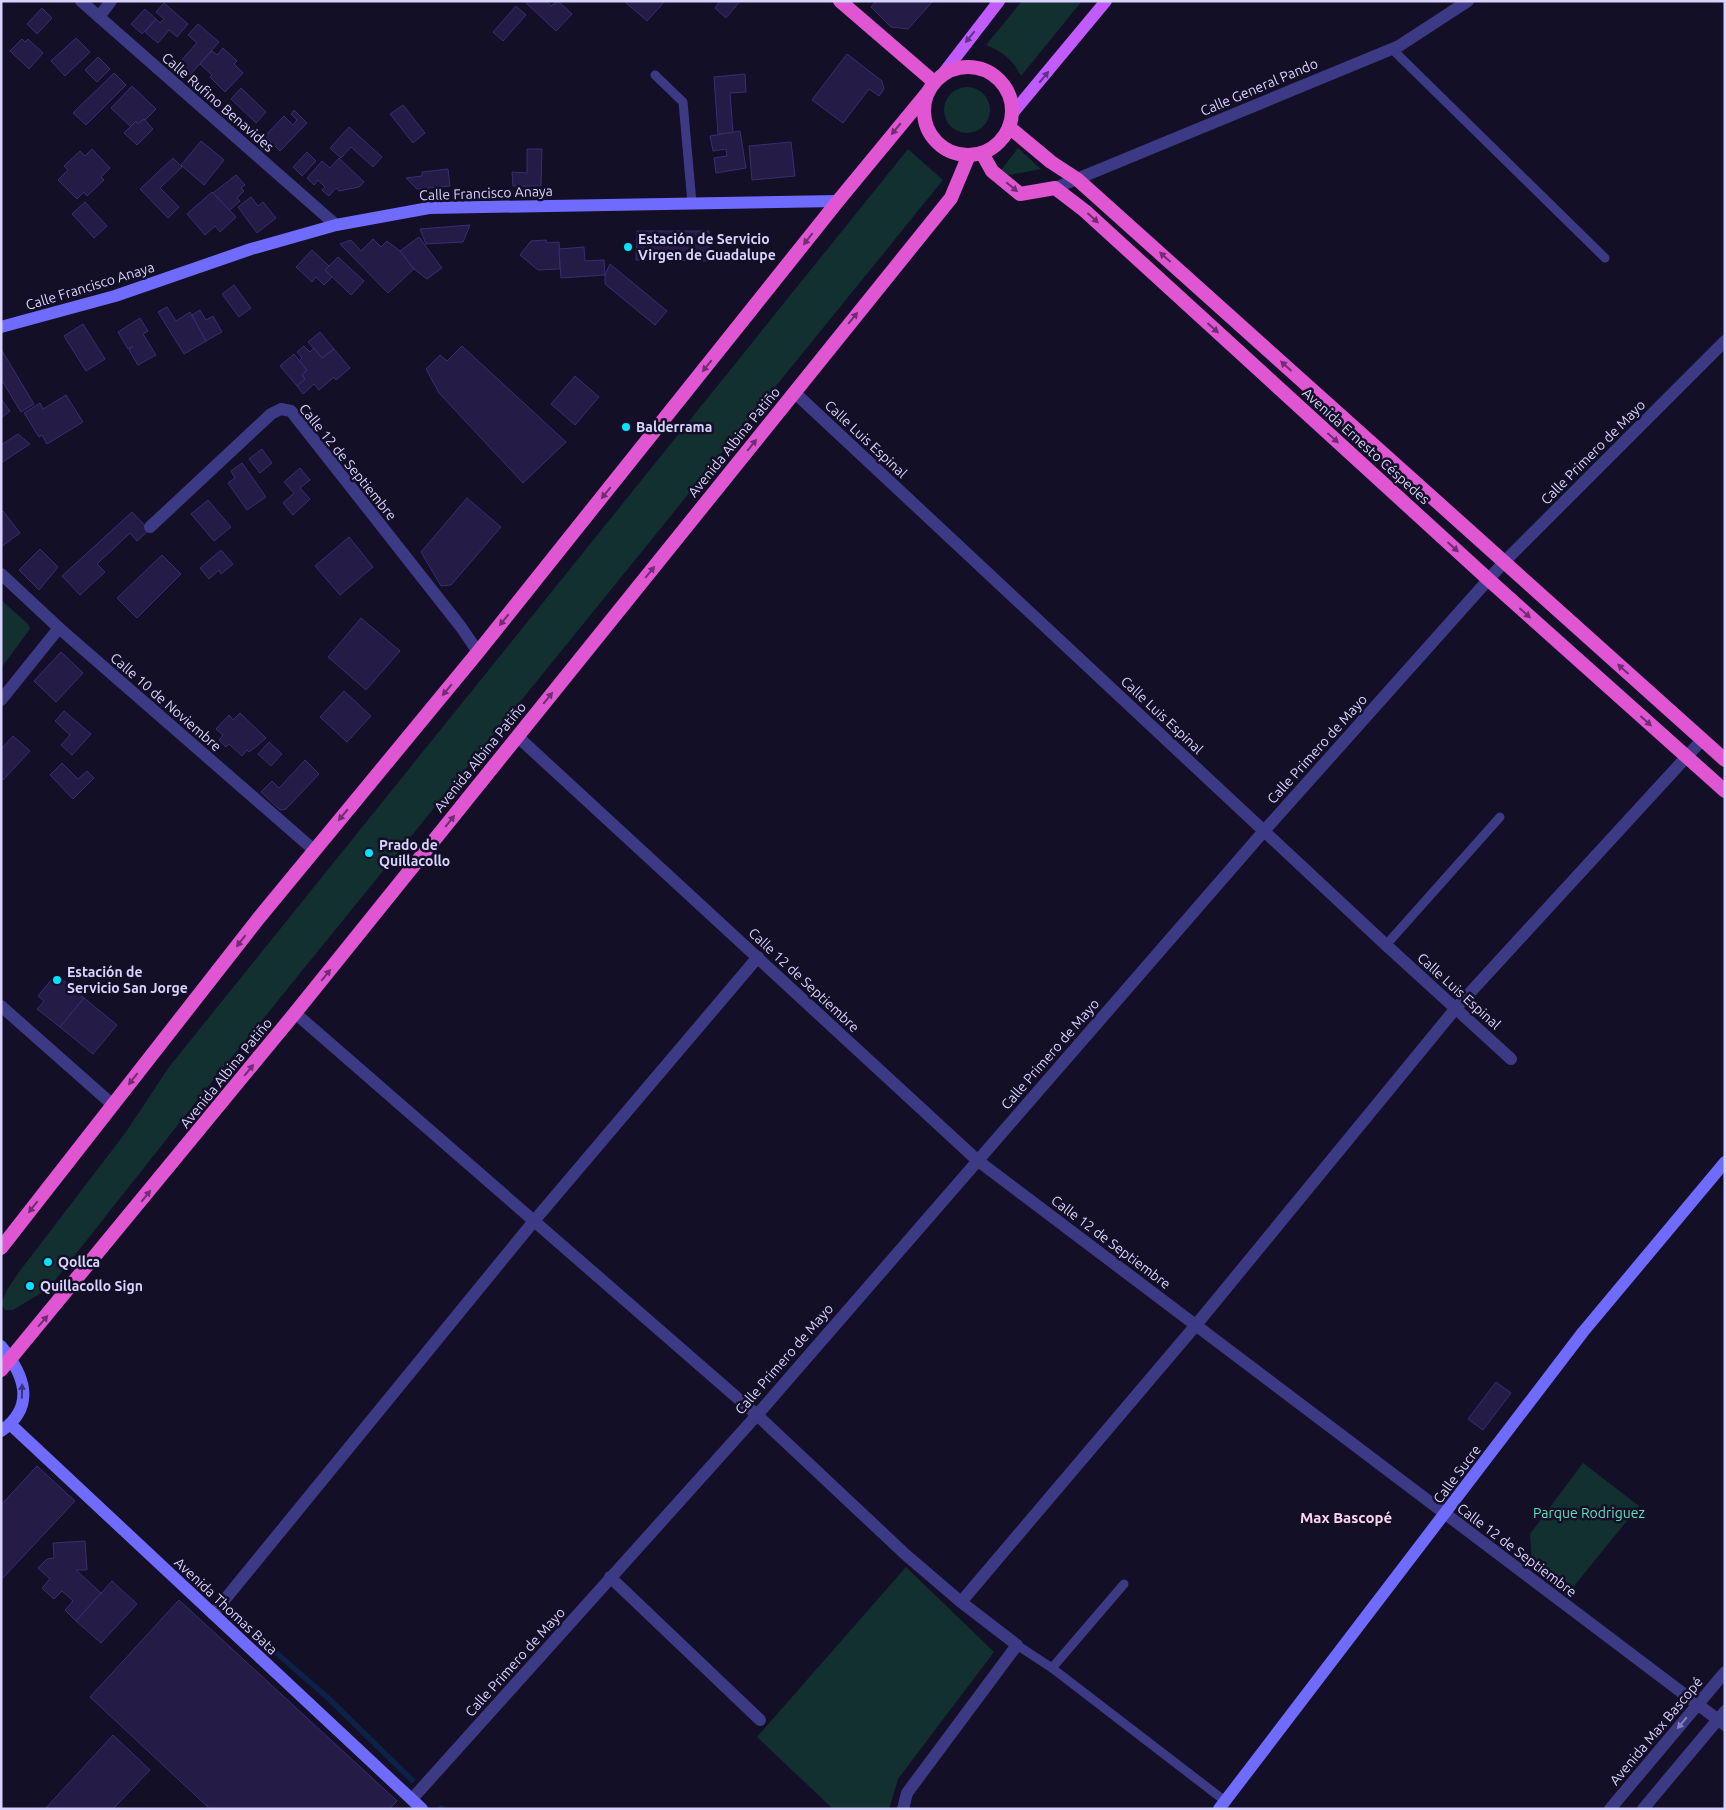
<svg xmlns="http://www.w3.org/2000/svg" width="1726" height="1810" viewBox="0 0 1726 1810" font-family="Ubuntu,sans-serif">
	<style>
		.green { fill: #12302f }
		.lines { fill: none; stroke-linecap: round; stroke-linejoin: round }
		.stream { stroke: #0c2248; stroke-width: 5.5 }
		.building { fill: #241b47; stroke: #3b2d73 }
		.service { stroke: #3d3a85; stroke-width: 9 }
		.minor { stroke: #3d3a85; stroke-width: 12 }
		.secondary { stroke: #6f6bff; stroke-width: 12 }
		.primary { stroke: #c25bff; stroke-width: 12 }
		.trunk { stroke: #e055d1; stroke-width: 14 }
		.oneway { fill: #623188 }
		.oneway2 { fill: #6f2e73 }
		.oneway3 { fill: #38347d }
		.oneway4 { fill: #837fbc }
		.poi-dot { fill: #00e5ff; stroke: #130f26; stroke-width: 2 }
		.labels { text-anchor: middle; dominant-baseline: central; stroke-width: 5; stroke-linejoin: round; paint-order: stroke }
		.street-label { font-size: 14px; fill: #d9d4ff; stroke: #130f26 }
		.poi-label { font-size: 14px; font-weight: bold; fill: #d9d4ff; stroke: #130f26; text-anchor: start }
		.park-label { font-size: 14px; fill: #5fe0c0; stroke: #130f26 }
		.neighbourhood-label { font-size: 15px; font-weight: bold; fill: #ffd6f0; stroke: #130f26 }
	</style>
	<rect width="100%" height="100%" fill="#130f26"/>
	<!-- green -->
	<g class="green">
		<path d="M1022,1h60l-61,75c-8,-16 -18,-24 -35,-31z"/>
		<circle cx="967" cy="110" r="23"/>
		<polygon points="1018,148 1041,169 1009,175 1001,170"/>
		<polygon points="908,149 943,180 203,1093 49,1288 13,1310 5,1310 1,1303 7,1290 19,1272 126,1132 169,1067"/>
		<polygon points="1,600 28,624 30,629 1,668"/>
		<polygon points="1583,1463 1639,1506 1566,1596 1532,1565 1530,1534"/>
		<polygon points="906,1567 994,1652 898,1779 889,1809 833,1809 757,1737"/>
	</g>
	<g class="lines">
		<!-- stream -->
		<g class="stream">
			<polyline points="229,1612 327,1697 412,1780"/>
			<polyline points="441,1808 442,1809"/>
		</g>
	</g>
	<!-- building -->
	<g class="building">
		<polygon points="524,1 546,1 551,6 558,1 572,14 556,31"/>
		<polygon points="624,1 665,1 647,21"/>
		<polygon points="720,1 740,1 726,18 715,8"/>
		<polygon points="876,1 933,1 908,29 891,27 871,7"/>
		<polygon points="164,3 188,24 177,37 169,30 158,43 145,32 156,19 160,23 164,19 156,12"/>
		<polygon points="516,6 526,15 503,41 493,32"/>
		<polygon points="42,8 52,18 37,34 27,24"/>
		<polygon points="145,9 156,19 142,34 131,24"/>
		<polygon points="198,24 219,42 190,75 178,64 197,43 188,35"/>
		<polygon points="76,38 90,52 65,76 51,61"/>
		<polygon points="22,39 25,42 28,39 43,53 29,69 10,51"/>
		<polygon points="223,48 237,61 234,64 243,73 225,92 210,77 212,75 200,64 212,51 217,55"/>
		<polygon points="847,54 882,81 884,89 879,96 869,89 843,123 812,100"/>
		<polygon points="98,57 110,69 97,82 85,70"/>
		<polygon points="114,73 126,85 86,125 73,113"/>
		<polygon points="745,74 746,92 730,93 733,133 718,134 714,77"/>
		<polygon points="132,86 156,109 145,120 144,119 138,124 136,121 131,127 111,108"/>
		<polygon points="241,88 266,112 256,123 231,99"/>
		<polygon points="403,105 425,133 413,143 390,114"/>
		<polygon points="294,110 307,123 280,151 265,136 284,116 293,125 297,120 291,114"/>
		<polygon points="144,119 153,129 137,145 124,133 136,121 138,124"/>
		<polygon points="349,127 382,157 373,167 351,147 341,158 330,148"/>
		<polygon points="740,131 746,168 716,173 714,158 727,156 726,149 713,151 710,136"/>
		<polygon points="201,141 224,160 204,185 181,165"/>
		<polygon points="791,142 795,176 752,180 749,146"/>
		<polygon points="92,149 110,168 101,177 104,180 87,196 84,192 77,199 58,180 68,170 64,166 80,151 85,156"/>
		<polygon points="527,149 542,149 541,186 513,186 512,172 527,173"/>
		<polygon points="307,152 316,161 302,176 293,167"/>
		<polygon points="173,158 182,167 160,188 179,207 168,218 140,189"/>
		<polygon points="339,158 364,182 359,187 339,191 336,188 329,196 322,190 325,187 318,180 314,185 307,178 322,161 330,168"/>
		<polygon points="448,169 450,186 417,189 406,178 422,176 422,172"/>
		<polygon points="236,175 245,185 241,188 244,191 237,198 240,201 229,211 213,193"/>
		<polygon points="212,192 236,217 220,232 215,226 205,235 187,214"/>
		<polygon points="251,197 258,206 263,202 276,218 257,233 238,207"/>
		<polygon points="85,202 107,226 94,238 72,214"/>
		<polygon points="470,225 463,242 426,244 420,229"/>
		<polygon points="637,231 709,231 709,261 636,260"/>
		<polygon points="419,237 442,268 427,279 414,269 400,251"/>
		<polygon points="373,239 381,247 387,241 400,251 414,269 388,293 340,244 351,240 361,251"/>
		<polygon points="546,240 547,243 559,242 560,269 538,270 520,255 531,241"/>
		<polygon points="584,247 585,261 604,260 605,275 561,278 559,249"/>
		<polygon points="312,250 329,266 325,270 332,277 324,285 316,277 312,282 296,267"/>
		<polygon points="338,257 364,281 351,295 325,270"/>
		<polygon points="610,264 667,311 655,325 605,284 605,275"/>
		<polygon points="234,285 251,308 239,317 222,294"/>
		<polygon points="167,307 176,321 190,312 206,341 184,354 158,312"/>
		<polygon points="200,310 206,320 213,316 222,332 206,341 192,315"/>
		<polygon points="140,318 148,331 143,334 156,355 138,365 129,350 133,346 128,349 118,332"/>
		<polygon points="83,324 105,359 86,371 64,336"/>
		<polygon points="320,332 334,349 322,358 308,342"/>
		<polygon points="304,346 310,352 314,348 322,358 334,349 350,368 336,380 334,377 319,390 314,384 303,394 297,386 305,379 302,375 307,370 299,361 302,358 297,352"/>
		<polygon points="462,346 566,442 523,483 439,393 426,369 440,355 447,361"/>
		<polygon points="1,349 34,404 21,412 1,379"/>
		<polygon points="294,354 307,370 302,375 305,379 297,386 280,366"/>
		<polygon points="575,376 599,397 575,425 551,404"/>
		<polygon points="66,395 83,422 47,444 42,435 39,437 24,413 40,403 43,409"/>
		<polygon points="1,399 10,411 1,418"/>
		<polygon points="18,434 30,444 1,463 1,445"/>
		<polygon points="262,449 272,463 260,473 249,459"/>
		<polygon points="242,463 266,497 247,510 228,483 235,478 231,471"/>
		<polygon points="300,468 310,480 300,488 310,499 293,515 283,503 294,493 284,482"/>
		<polygon points="467,498 501,527 451,585 441,586 421,552"/>
		<polygon points="208,500 231,527 214,541 191,514"/>
		<polygon points="3,511 20,533 1,547 3,532 1,513"/>
		<polygon points="132,512 149,530 137,541 130,533 97,564 105,572 80,595 62,576"/>
		<polygon points="349,537 373,567 340,595 315,566"/>
		<polygon points="40,549 58,567 39,590 19,570"/>
		<polygon points="221,550 233,564 221,574 219,570 209,579 200,568"/>
		<polygon points="162,555 181,574 137,618 117,598"/>
		<polygon points="361,618 400,651 366,690 328,657"/>
		<polygon points="61,652 83,673 56,702 34,681"/>
		<polygon points="344,691 371,716 347,742 320,717"/>
		<polygon points="64,711 91,734 72,755 61,745 70,735 55,721"/>
		<polygon points="240,713 266,738 257,746 249,752 247,750 242,756 229,744 226,747 219,740 223,735 216,729 229,715 233,720"/>
		<polygon points="13,736 30,751 3,780 1,778 1,749"/>
		<polygon points="269,742 282,754 271,766 258,754"/>
		<polygon points="305,760 319,774 286,809 280,810 261,792 272,781 279,788"/>
		<polygon points="62,763 78,779 87,771 94,778 73,799 50,775"/>
		<polygon points="56,974 84,998 60,1027 37,1009 44,1001 38,996"/>
		<polygon points="84,998 117,1025 93,1054 60,1027"/>
		<polygon points="1496,1382 1511,1393 1483,1430 1468,1419"/>
		<polygon points="37,1466 75,1501 1,1580 1,1505"/>
		<polygon points="85,1541 87,1570 76,1570 101,1593 76,1621 65,1610 73,1601 62,1591 54,1599 42,1588 50,1579 38,1568 47,1559 54,1558 53,1543"/>
		<polygon points="112,1581 137,1604 101,1643 76,1621"/>
		<polygon points="179,1600 397,1801 389,1809 210,1809 90,1697"/>
		<polygon points="113,1735 150,1770 113,1809 45,1809"/>
	</g>
	<g class="lines">
		<!-- service -->
		<g class="service">
			<polyline points="1392,49 1605,258"/>
			<polyline points="655,75 683,102 692,203"/>
			<polyline points="1386,945 1500,817"/>
			<polyline points="1017,1645 1052,1668 1225,1801"/>
			<polyline points="1052,1668 1124,1584"/>
		</g>
		<!-- minor -->
		<g class="minor">
			<polyline points="81,1 336,225"/>
			<polyline points="99,17 111,1"/>
			<polyline points="1055,188 1399,46 1468,1"/>
			<polyline points="794,392 1386,945 1511,1059"/>
			<polyline points="150,527 271,414 281,409 291,411 461,627 478,652"/>
			<polyline points="1,574 59,628 314,850"/>
			<polyline points="1,700 59,628"/>
			<polyline points="518,737 977,1160 1725,1725"/>
			<polyline points="1,1006 113,1105"/>
			<polyline points="295,1013 757,1415 906,1555 961,1602 1017,1645 907,1793 903,1809"/>
			<polyline points="610,1577 760,1720"/>
			<polyline points="961,1602 1196,1325 1456,1008 1702,740"/>
			<polyline points="213,1614 534,1221 758,957"/>
			<polyline points="412,1799 757,1415 1264,831 1505,561 1725,341"/>
			<polyline points="1610,1809 1725,1672"/>
			<polyline points="1643,1809 1725,1711"/>
		</g>
		<!-- secondary -->
		<g class="secondary">
			<polyline points="1,327 115,296 251,249 336,225 429,208 838,201"/>
			<path d="M1,1346c23,28 36,60 0,85"/>
			<polyline points="10,1424 422,1809"/>
			<polyline points="1219,1809 1583,1332 1725,1162"/>
		</g>
		<!-- primary -->
		<g class="primary">
			<polyline points="942,75 999,1"/>
			<polyline points="1012,114 1106,1"/>
		</g>
		<!-- trunk -->
		<g class="trunk">
			<polyline points="840,1 934,82"/>
			<circle cx="968" cy="111" r="44"/>
			<polyline points="1009,127 1051,162 1077,179 1725,760"/>
			<polyline points="982,153 992,171 1020,194 1055,188 1085,211 1489,580 1725,791"/>
			<polyline points="1,1248 258,919 478,652 838,201 928,92"/>
			<polyline points="1,1370 295,1013 951,198 969,155"/>
		</g>
	</g>
	<!-- one-way arrows -->
	<defs><path id="oneway-solid" d="M-6-.8H1V-3.2L6.5 0L1 3.2V.8H-6Z" transform="scale(1.25)"/></defs>
	<g class="oneway">
		<use href="#oneway-solid" transform="translate(970 37) rotate(129)"/>
		<use href="#oneway-solid" transform="translate(1044 77) rotate(-50)"/>
	</g>
	<g class="oneway2">
		<use href="#oneway-solid" transform="translate(896 129) rotate(130)"/>
		<use href="#oneway-solid" transform="translate(1012 187) rotate(40)"/>
		<use href="#oneway-solid" transform="translate(1093 218) rotate(42)"/>
		<use href="#oneway-solid" transform="translate(808 239) rotate(128)"/>
		<use href="#oneway-solid" transform="translate(1165 257) rotate(-138)"/>
		<use href="#oneway-solid" transform="translate(853 318) rotate(-51)"/>
		<use href="#oneway-solid" transform="translate(1213 328) rotate(42)"/>
		<use href="#oneway-solid" transform="translate(707 366) rotate(129)"/>
		<use href="#oneway-solid" transform="translate(1286 366) rotate(-138)"/>
		<use href="#oneway-solid" transform="translate(1333 438) rotate(42)"/>
		<use href="#oneway-solid" transform="translate(752 445) rotate(-51)"/>
		<use href="#oneway-solid" transform="translate(606 493) rotate(129)"/>
		<use href="#oneway-solid" transform="translate(1453 547) rotate(42)"/>
		<use href="#oneway-solid" transform="translate(650 572) rotate(-51)"/>
		<use href="#oneway-solid" transform="translate(1525 613) rotate(42)"/>
		<use href="#oneway-solid" transform="translate(504 620) rotate(129)"/>
		<use href="#oneway-solid" transform="translate(1623 669) rotate(-138)"/>
		<use href="#oneway-solid" transform="translate(447 690) rotate(130)"/>
		<use href="#oneway-solid" transform="translate(548 698) rotate(-51)"/>
		<use href="#oneway-solid" transform="translate(1646 721) rotate(42)"/>
		<use href="#oneway-solid" transform="translate(343 815) rotate(130)"/>
		<use href="#oneway-solid" transform="translate(450 821) rotate(-51)"/>
		<use href="#oneway-solid" transform="translate(241 941) rotate(128)"/>
		<use href="#oneway-solid" transform="translate(326 975) rotate(-51)"/>
		<use href="#oneway-solid" transform="translate(249 1070) rotate(-51)"/>
		<use href="#oneway-solid" transform="translate(133 1079) rotate(128)"/>
		<use href="#oneway-solid" transform="translate(146 1196) rotate(-51)"/>
		<use href="#oneway-solid" transform="translate(33 1207) rotate(128)"/>
		<use href="#oneway-solid" transform="translate(43 1321) rotate(-49)"/>
	</g>
	<use class="oneway3" href="#oneway-solid" transform="translate(22 1391) rotate(-89)"/>
	<use class="oneway4" href="#oneway-solid" transform="translate(1682 1723) rotate(130)"/>
	<!-- markers -->
	<g class="poi-dot">
		<circle cx="628" cy="247" r="5"/>
		<circle cx="626" cy="427" r="5"/>
		<circle cx="369" cy="853" r="5"/>
		<circle cx="57" cy="980" r="5"/>
		<circle cx="48" cy="1262" r="5"/>
		<circle cx="30" cy="1286" r="5"/>
	</g>
	<g class="labels">
		<!-- street labels -->
		<g class="street-label">
			<text transform="translate(1259 87) rotate(-23)">Calle General Pando</text>
			<text transform="translate(218 102) rotate(41)">Calle Rufino Benavides</text>
			<text transform="translate(486 193) rotate(-2)">Calle Francisco Anaya</text>
			<text transform="translate(90 286) rotate(-17)">Calle Francisco Anaya</text>
			<text transform="translate(866 439) rotate(43)">Calle Luis Espinal</text>
			<text transform="translate(734 442) rotate(-51)">Avenida Albina Patiño</text>
			<text transform="translate(1366 446) rotate(42)">Avenida Ernesto Céspedes</text>
			<text transform="translate(1593 452) rotate(-45)">Calle Primero de Mayo</text>
			<text transform="translate(348 462) rotate(51)">Calle 12 de Septiembre</text>
			<text transform="translate(166 702) rotate(41)">Calle 10 de Noviembre</text>
			<text transform="translate(1162 715) rotate(43)">Calle Luis Espinal</text>
			<text transform="translate(1317 749) rotate(-48)">Calle Primero de Mayo</text>
			<text transform="translate(480 757) rotate(-51)">Avenida Albina Patiño</text>
			<text transform="translate(804 980) rotate(43)">Calle 12 de Septiembre</text>
			<text transform="translate(1459 991) rotate(42)">Calle Luis Espinal</text>
			<text transform="translate(1050 1054) rotate(-49)">Calle Primero de Mayo</text>
			<text transform="translate(226 1073) rotate(-51)">Avenida Albina Patiño</text>
			<text transform="translate(1111 1242) rotate(37)">Calle 12 de Septiembre</text>
			<text transform="translate(784 1359) rotate(-49)">Calle Primero de Mayo</text>
			<text transform="translate(1457 1474) rotate(-53)">Calle Sucre</text>
			<text transform="translate(1517 1550) rotate(37)">Calle 12 de Septiembre</text>
			<text transform="translate(226 1606) rotate(43)">Avenida Thomas Bata</text>
			<text transform="translate(515 1662) rotate(-48)">Calle Primero de Mayo</text>
			<text transform="translate(1656 1731) rotate(-50)">Avenida Max Bascopé</text>
		</g>
		<!-- poi labels -->
		<g class="poi-label">
			<text x="638" y="239">Estación de Servicio<tspan x="638" dy="16">Virgen de Guadalupe</tspan></text>
			<text x="636" y="427">Balderrama</text>
			<text x="379" y="845">Prado de<tspan x="379" dy="16">Quillacollo</tspan></text>
			<text x="67" y="972">Estación de<tspan x="67" dy="16">Servicio San Jorge</tspan></text>
			<text x="58" y="1262">Qollca</text>
			<text x="40" y="1286">Quillacollo Sign</text>
		</g>
		<!-- park labels -->
		<g class="park-label">
			<text x="1589" y="1513">Parque Rodriguez</text>
		</g>
		<!-- neighbourhood labels -->
		<g class="neighbourhood-label">
			<text x="1346" y="1517">Max Bascopé</text>
		</g>
	</g>
	<!-- border -->
	<rect width="1726" height="1810" fill="none" stroke="#d9d4ff" stroke-width="5"/>
</svg>
